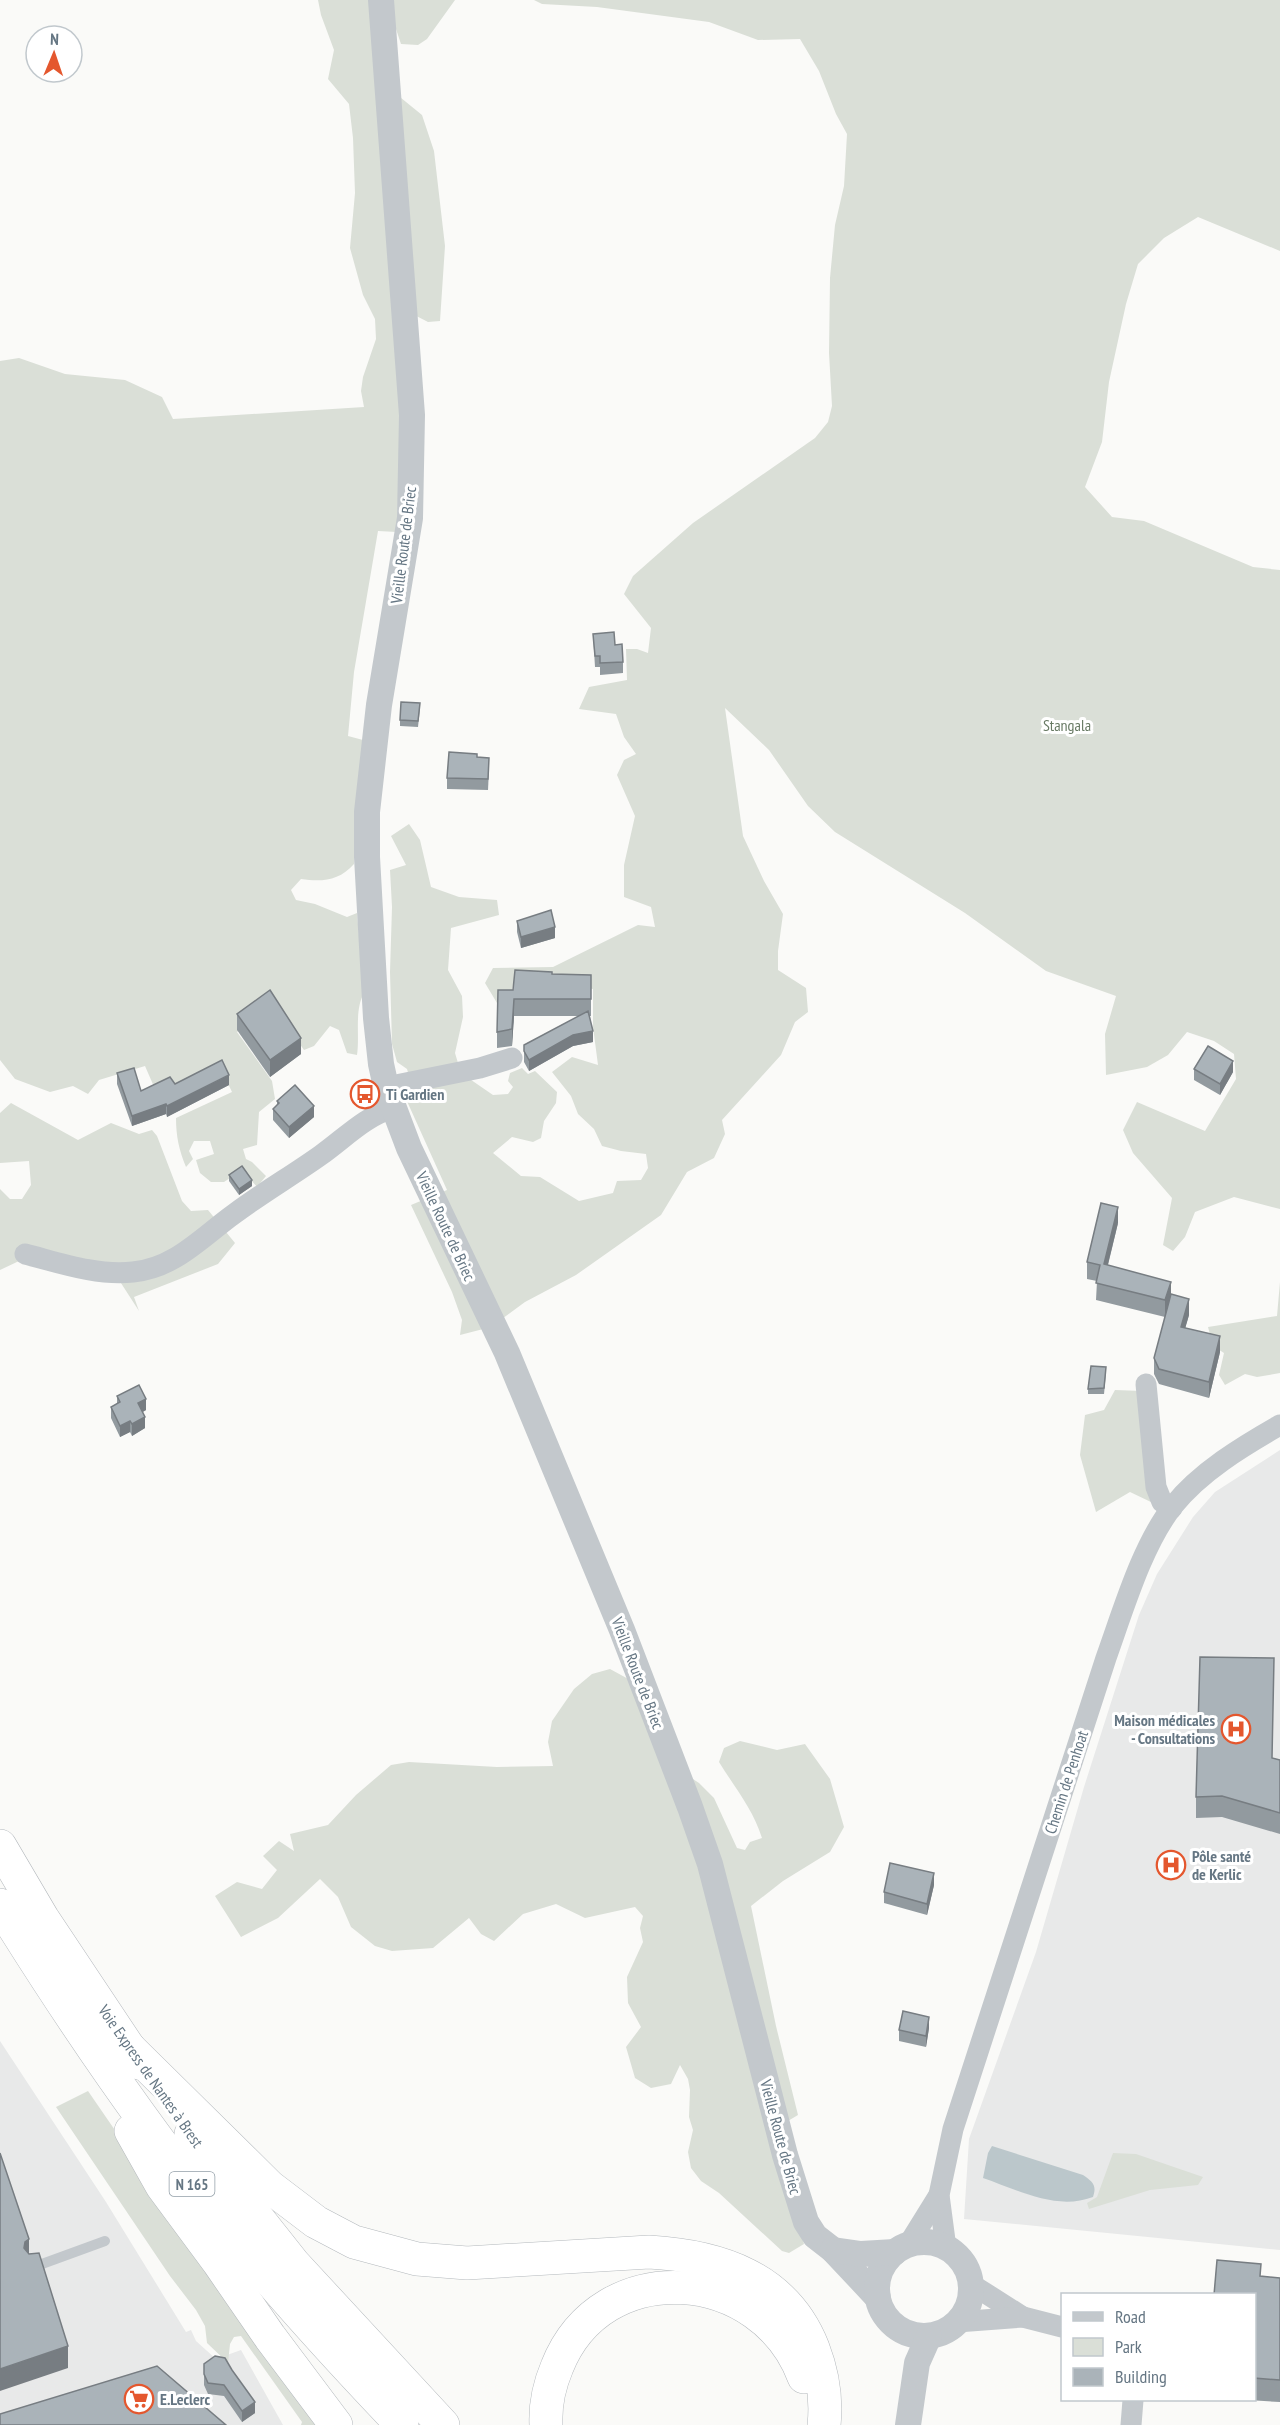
<svg xmlns="http://www.w3.org/2000/svg" width="1280" height="2425" viewBox="0 0 1280 2425" font-family="'PT Sans Narrow',sans-serif">
	<style>
		.built { fill: #e8e9e9 }
		.green { fill: #dadfd7 }
		.water { fill: #bbc7cb }
		.lines { fill: none; stroke-linecap: round; stroke-linejoin: round }
		.trunk-casing { stroke: #b4b9bd; stroke-width: 34 }
		.service { stroke: #c3c8cc; stroke-width: 10 }
		.minor { stroke: #c3c8cc; stroke-width: 21 }
		.tertiary { stroke: #c3c8cc; stroke-width: 26 }
		.trunk { stroke: #fff; stroke-width: 33 }
		.wall { fill: #929a9f }
		.shaded-wall { fill: #777d82 }
		.building { fill: #aab3b9; stroke: #777d82; stroke-width: 1.5 }
		.labels { text-anchor: middle; dominant-baseline: central; stroke-width: 6; stroke-linejoin: round; paint-order: stroke }
		.shield { fill: #fff; stroke: #939fa8; stroke-width: 1.5 }
		.shield-label { font-size: 15px; font-weight: bold; fill: #657683 }
		.street-label { font-size: 16px; fill: #657683; stroke: #fff }
		.park-label { font-size: 16px; fill: #687a64; stroke: #fff }
		.poi-label { font-size: 16px; font-weight: bold; fill: #657683; stroke: #fff; text-anchor: start }
	</style>
	<rect width="100%" height="100%" fill="#fafaf8"/>
	<!-- built -->
	<g class="built">
		<polygon points="1280,1450 1280,2250 964,2219 969,2139 1036,1952 1084,1787 1139,1615 1157,1574 1193,1517 1215,1492"/>
		<polygon points="0,2041 106,2202 186,2332 191,2330 196,2341 216,2359 241,2350 283,2425 0,2425"/>
	</g>
	<!-- green -->
	<g class="green">
		<path d="M318,0h137l-28,39 -9,6 -17,-1 -5,-15 -17,51 43,35 12,36 11,95 -5,75 -12,1 -29,-15 3,58 -5,167 -19,-1 -24,141 -6,64 15,4 -6,51 -3,73c-15,17 -32,18 -53,15l-10,11 5,10 19,4 32,13 10,-4 7,80c-10,18 -4,42 -7,62l-10,-2 -8,-23 -9,-4 -16,20 -10,4 -32,-46 -35,28 35,49 3,18 -16,13 -2,33 -14,4 3,10 6,3 14,14 -9,11 -15,-17 -18,12h-13l-11,-9 -4,-13 18,-6 -4,-13h-16l-5,10 4,8 -7,8c-7,-17 -10,-31 -10,-49l56,-26 -10,-21 -45,18h-22l-10,-23 -46,14 -11,14 -15,-8 -23,6 -35,-13 -15,-19v-699l19,-3 46,16 60,6 37,17 11,22 191,-12 -3,-16 2,-14 13,-38 -1,-20 -12,-24 -13,-47 5,-55 -2,-55 -4,-34 -21,-25 6,-29 -13,-35z"/>
		<polygon points="534,0 1280,0 1280,251 1198,217 1164,238 1138,264 1126,304 1109,382 1102,442 1085,487 1112,517 1144,521 1253,567 1280,570 1280,1209 1234,1197 1195,1212 1185,1237 1173,1251 1163,1245 1172,1198 1133,1153 1123,1130 1137,1102 1205,1131 1236,1079 1234,1054 1214,1041 1187,1032 1168,1055 1147,1067 1106,1075 1105,1034 1116,996 1046,971 965,913 835,832 808,806 769,750 725,708 743,836 764,881 783,914 778,951 778,970 806,988 808,1012 795,1022 781,1055 722,1120 725,1134 714,1158 687,1172 661,1215 576,1275 525,1302 491,1327 460,1335 462,1320 452,1292 411,1205 447,1190 406,1099 414,1093 407,1069 397,1062 392,1044 390,972 392,907 390,870 406,865 391,836 409,824 420,840 431,887 459,897 497,900 499,915 451,928 448,970 462,996 463,1017 455,1053 461,1073 493,1095 508,1094 513,1087 508,1081 510,1073 522,1068 528,1074 535,1071 557,1092 556,1103 544,1121 541,1138 533,1142 512,1137 493,1153 521,1176 540,1177 579,1201 613,1193 617,1181 641,1180 648,1168 646,1154 621,1151 602,1146 594,1129 578,1114 571,1096 552,1072 572,1057 598,1065 593,1027 593,989 532,981 513,985 510,1002 497,1003 485,983 493,968 553,967 638,925 655,927 651,907 624,897 624,865 635,816 617,775 624,760 636,754 624,737 616,714 579,709 589,687 627,680 626,649 637,649 648,653 651,628 624,594 633,576 693,523 815,438 828,422 832,406 829,353 830,278 835,225 844,186 847,134 836,114 819,71 800,39 758,40 709,22 597,7 542,4"/>
		<polygon points="11,1103 78,1140 111,1123 139,1134 152,1130 157,1136 182,1201 191,1211 208,1210 235,1243 218,1264 134,1297 139,1311 110,1266 36,1253 0,1270 0,1189 10,1199 22,1199 31,1185 29,1161 0,1163 0,1113"/>
		<polygon points="1280,1282 1280,1373 1257,1377 1245,1374 1225,1385 1219,1375 1224,1353 1213,1346 1208,1327 1277,1316"/>
		<polygon points="1115,1390 1142,1391 1153,1503 1130,1492 1096,1512 1080,1455 1085,1415 1104,1410"/>
		<path d="M610,1669l22,12 35,81 32,21 15,15 23,50 8,2 5,-8 12,-4c-9,-29 -27,-50 -43,-76l5,-14 16,-7 37,9 28,-6 25,35 14,48 -14,25 -47,29 -32,25 25,120 22,89 -27,16 33,113 -15,9 -7,-2 -63,-58 -18,-12 -10,-13 -3,-16 5,-22 -4,-13 1,-27 -2,-11 -8,-14 -9,19 -20,4 -16,-10 -9,-31 15,-20 -13,-24 -1,-26 16,-35 -3,-14 3,-12 -8,-9 -50,11 -29,-14 -33,10 -29,27 -13,-7 -12,-16 -36,30 -41,3 -17,-5 -24,-19 -13,-30 -18,-18 -42,39 -37,19 -26,-41 22,-14 25,7 15,-19 -14,-14 16,-15 15,10 -4,-17 38,-9 28,-30 35,-30 18,-3 88,5 56,-1 -5,-24 4,-21 22,-32 18,-15z"/>
		<polygon points="88,2091 295,2392 321,2425 301,2425 302,2422 241,2336 234,2337 230,2344 228,2363 207,2343 205,2326 196,2310 170,2276 56,2107"/>
		<polygon points="1113,2153 1136,2154 1203,2177 1198,2185 1150,2190 1089,2209 1087,2203 1097,2197"/>
	</g>
	<!-- water -->
	<path class="water" d="M992,2146l91,29c10,7 14,10 10,22 -37,14 -75,-7 -110,-19l5,-25z"/>
	<g class="lines">
		<!-- trunk casing -->
		<g class="trunk-casing">
			<g id="trunk">
				<polyline points="0,1846 43,1919 139,2063"/>
				<path d="M0,1905c67,108 139,214 218,313 58,72 120,140 184,207"/>
				<path d="M126,2045l144,142 46,35 38,20 63,17 50,4 182,-11c70,4 136,25 164,96 10,26 14,50 11,77"/>
				<polyline points="131,2131 162,2186 219,2263 270,2337 336,2425"/>
				<polyline points="191,2134 294,2264 443,2425"/>
				<path d="M546,2425c-1,-21 3,-39 11,-58 45,-114 206,-101 247,10"/>
			</g>
		</g>
		<!-- service -->
		<polyline class="service" points="31,2268 105,2241"/>
		<!-- minor -->
		<g class="minor">
			<polyline points="386,1087 480,1068 512,1058"/>
			<path d="M25,1254c35,9 72,22 108,18 42,-4 69,-35 101,-58 28,-21 59,-39 87,-59 24,-17 44,-39 73,-47"/>
			<polyline points="1146,1384 1156,1487 1162,1502 1172,1508"/>
			<polyline points="908,2245 939,2195"/>
			<path d="M946,2248l-7,-53 14,-66 153,-471c17,-47 36,-113 67,-152 27,-34 70,-60 107,-81"/>
			<polyline points="971,2284 1023,2317"/>
			<polyline points="957,2322 1023,2317 1062,2327"/>
			<polyline points="1131,2425 1133,2400"/>
		</g>
		<!-- tertiary -->
		<g class="tertiary">
			<polyline points="381,0 412,415 410,518 379,705 367,812 367,857 376,1018 381,1064 386,1087 409,1148 507,1353 622,1630 690,1807 710,1864 785,2155 806,2222 815,2236 833,2250 878,2298"/>
			<circle cx="924" cy="2289" r="47"/>
			<polyline points="833,2250 861,2254 895,2252"/>
			<polyline points="908,2425 917,2363 929,2336"/>
		</g>
		<!-- trunk -->
		<use href="#trunk" class="trunk"/>
	</g>
	<!-- wall -->
	<g class="wall">
		<polygon points="593,634 615,645 623,662 623,673 600,675 600,667 595,667"/>
		<polygon points="420,708 418,727 400,726 400,720"/>
		<polygon points="489,769 488,790 447,789 447,778"/>
		<polygon points="517,921 555,938 521,948 517,932"/>
		<polygon points="552,974 591,975 591,1016 590,1016 593,1042 573,1046 529,1071 524,1062 524,1045 579,1016 514,1016 512,1046 497,1048 497,1032 513,990"/>
		<polygon points="237,1014 301,1054 270,1077 237,1030"/>
		<polygon points="1194,1069 1233,1072 1220,1095 1194,1080"/>
		<polygon points="117,1073 141,1091 175,1084 229,1085 167,1117 166,1114 132,1126 117,1084"/>
		<polygon points="277,1101 314,1117 289,1138 273,1120 273,1109 277,1105"/>
		<polygon points="229,1175 252,1186 239,1195 229,1181"/>
		<polygon points="1118,1223 1108,1265 1171,1296 1189,1315 1185,1328 1220,1352 1209,1398 1159,1384 1154,1374 1154,1358 1165,1317 1096,1300 1097,1281 1087,1279 1087,1262"/>
		<polygon points="1106,1373 1104,1394 1088,1394 1088,1389"/>
		<polygon points="117,1396 146,1410 143,1412 145,1428 132,1436 130,1432 120,1437 111,1418 111,1407 117,1404"/>
		<polygon points="1273,1758 1280,1760 1280,1834 1222,1817 1196,1818 1196,1797"/>
		<polygon points="934,1885 927,1915 884,1903 884,1892"/>
		<polygon points="929,2028 926,2047 899,2041 899,2030"/>
		<polygon points="1261,2276 1280,2278 1280,2402 1248,2400 1254,2400 1254,2295"/>
		<polygon points="204,2364 255,2413 242,2422 224,2396 208,2394 204,2385"/>
	</g>
	<!-- shaded-wall -->
	<g class="shaded-wall">
		<polygon points="555,927 555,938 521,948 521,937"/>
		<polygon points="514,999 514,1016 512,1046 512,1029"/>
		<polygon points="593,1031 593,1042 573,1046 529,1071 529,1060 573,1035"/>
		<polygon points="301,1038 301,1054 270,1077 270,1060"/>
		<polygon points="1233,1061 1233,1072 1220,1095 1220,1084"/>
		<polygon points="229,1075 229,1085 167,1117 167,1106"/>
		<polygon points="166,1104 166,1114 132,1126 132,1116"/>
		<polygon points="314,1106 314,1117 289,1138 289,1127"/>
		<polygon points="252,1180 252,1186 239,1195 239,1189"/>
		<polygon points="1118,1207 1118,1223 1104,1280 1104,1264"/>
		<polygon points="1171,1282 1171,1298 1165,1317 1165,1300"/>
		<polygon points="1189,1299 1189,1315 1181,1343 1181,1327"/>
		<polygon points="1220,1336 1220,1352 1209,1398 1209,1382"/>
		<polygon points="146,1399 146,1410 138,1414 138,1403"/>
		<polygon points="145,1417 145,1428 132,1436 132,1424"/>
		<polygon points="130,1421 130,1432 120,1437 120,1426"/>
		<polygon points="934,1873 934,1885 927,1915 927,1904"/>
		<polygon points="929,2017 929,2028 926,2047 926,2036"/>
		<polygon points="29,2239 29,2261 24,2248 25,2242"/>
		<polygon points="68,2346 68,2368 0,2391 0,2369"/>
		<polygon points="255,2402 255,2413 242,2422 242,2411"/>
	</g>
	<!-- building -->
	<g class="building">
		<polygon points="614,632 615,645 622,644 623,662 600,663 600,656 595,656 593,634"/>
		<polygon points="401,702 420,703 418,721 400,720"/>
		<polygon points="449,752 477,754 477,757 489,758 488,779 447,778"/>
		<polygon points="551,910 555,927 521,937 517,921"/>
		<polygon points="515,970 552,972 552,974 591,975 591,999 514,999 512,1029 497,1032 498,990 513,990"/>
		<polygon points="270,990 301,1038 270,1060 237,1014"/>
		<polygon points="588,1011 593,1031 573,1035 529,1060 524,1051 524,1045"/>
		<polygon points="1208,1046 1233,1061 1220,1084 1194,1069"/>
		<polygon points="222,1060 229,1075 167,1106 166,1104 132,1116 117,1073 134,1068 141,1091 170,1077 175,1084"/>
		<polygon points="295,1085 314,1106 289,1127 273,1109 279,1103 277,1101"/>
		<polygon points="242,1166 252,1180 239,1189 229,1175"/>
		<polygon points="1101,1203 1118,1207 1104,1264 1171,1282 1165,1300 1096,1283 1100,1265 1087,1262"/>
		<polygon points="1171,1294 1189,1299 1181,1327 1220,1336 1209,1382 1159,1369 1154,1358"/>
		<polygon points="1091,1366 1106,1367 1104,1388 1088,1389"/>
		<polygon points="139,1385 146,1399 138,1403 145,1417 132,1424 130,1421 120,1426 111,1407 120,1402 117,1396"/>
		<polygon points="1200,1657 1274,1658 1272,1758 1280,1760 1280,1813 1222,1796 1196,1797"/>
		<polygon points="890,1863 934,1873 927,1904 884,1892"/>
		<polygon points="903,2011 929,2017 926,2036 899,2030"/>
		<polygon points="0,2153 29,2239 25,2242 24,2248 29,2254 39,2253 68,2346 0,2369"/>
		<polygon points="1217,2260 1261,2264 1260,2276 1280,2278 1280,2380 1254,2378 1254,2295 1214,2295"/>
		<polygon points="215,2356 225,2358 232,2370 255,2402 242,2411 224,2385 208,2383 204,2374 204,2364"/>
		<polygon points="157,2366 226,2425 0,2425 0,2414"/>
	</g>
	<!-- icons -->
	<defs>
		<g id="bus-ring" transform="scale(1.5)"><circle r="9.5" fill="#fff" stroke="#e4572e" stroke-width="1.5"/><path d="M-5-6H5V4H4V6H2V4H-2V6H-4V4H-5ZM-3.5-4V0h7V-4ZM-3.5 1.2v1.5H-2V1.2ZM2 1.2v1.5H3.5V1.2Z" fill="#e4572e"/></g>
		<g id="hospital-ring" transform="scale(1.5)"><circle r="9.5" fill="#fff" stroke="#e4572e" stroke-width="1.5"/><path d="M-5-5h3v3.5h4V-5h3V5h-3V1.5h-4V5h-3Z" fill="#e4572e"/></g>
		<g id="supermarket-ring" transform="scale(1.5)"><circle r="9.5" fill="#fff" stroke="#e4572e" stroke-width="1.5"/><path d="M-6-5.5h2.5l.6 2H6L4.5 2H-2.5L-4.4-4H-6ZM-1.5 3.2a1.3 1.3 0 1 0 .1 0ZM3 3.2a1.3 1.3 0 1 0 .1 0Z" fill="#e4572e"/></g>
	</defs>
	<g fill-rule="evenodd">
		<use href="#bus-ring" x="365" y="1094"/>
		<use href="#hospital-ring" x="1236" y="1729"/>
		<use href="#hospital-ring" x="1171" y="1865"/>
		<use href="#supermarket-ring" x="139" y="2399"/>
	</g>
	<g class="labels">
		<!-- shield labels -->
		<rect class="shield" x="169.5" y="2172" width="45" height="24" rx="4.5"/>
		<g class="shield-label">
			<text x="192" y="2184">N 165</text>
		</g>
		<!-- street labels -->
		<g class="street-label">
			<text transform="translate(403 545) rotate(-83)">Vieille Route de Briec</text>
			<text transform="translate(446 1226) rotate(65)">Vieille Route de Briec</text>
			<text transform="translate(638 1673) rotate(69)">Vieille Route de Briec</text>
			<text transform="translate(1066 1782) rotate(-72)">Chemin de Penhoat</text>
			<text transform="translate(151 2076) rotate(55)">Voie Express de Nantes à Brest</text>
			<text transform="translate(781 2137) rotate(75)">Vieille Route de Briec</text>
		</g>
		<!-- park labels -->
		<g class="park-label">
			<text x="1067" y="725">Stangala</text>
		</g>
		<!-- poi labels -->
		<g class="poi-label">
			<text x="386" y="1094">Ti Gardien</text>
			<text x="1215" y="1720" text-anchor="end">Maison médicales<tspan x="1215" dy="18">- Consultations</tspan></text>
			<text x="1192" y="1856">Pôle santé<tspan x="1192" dy="18">de Kerlic</tspan></text>
			<text x="160" y="2399">E.Leclerc</text>
		</g>
	</g>
	<!-- legend -->
	<rect x="1061" y="2293" width="195" height="108" fill="#ffffff" stroke="#c1c8cd" stroke-width="1.5"/>
	<rect x="1073" y="2312" width="30" height="9" fill="#c3c8cc" stroke="#c1c8cd" stroke-width="1.5"/>
	<text x="1115" y="2323" font-size="18" fill="#657683">Road</text>
	<rect x="1073" y="2338" width="30" height="18" fill="#dadfd7" stroke="#c1c8cd" stroke-width="1.5"/>
	<text x="1115" y="2353" font-size="18" fill="#657683">Park</text>
	<rect x="1073" y="2368" width="30" height="18" fill="#aab3b9" stroke="#c1c8cd" stroke-width="1.5"/>
	<text x="1115" y="2383" font-size="18" fill="#657683">Building</text>
	<!-- north arrow -->
	<g transform="translate(54 54) rotate(2)"><circle r="28" fill="#ffffff" stroke="#c1c8cd" stroke-width="1.5"/>
	<path d="M0-4.5L10 22L0 15L-10 22Z" fill="#e4572e"/>
	<text y="-9" font-size="16" font-weight="bold" text-anchor="middle" fill="#657683">N</text>
	</g>
</svg>
